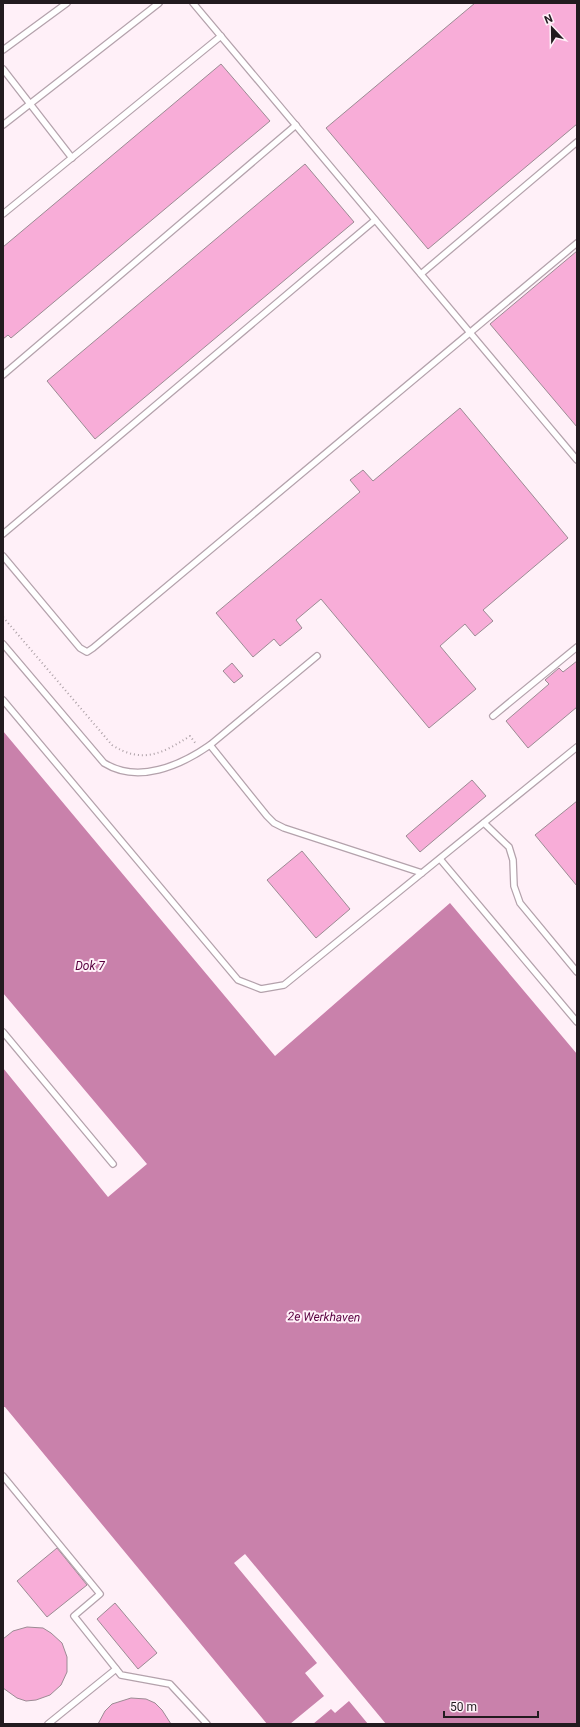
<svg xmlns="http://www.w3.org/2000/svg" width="580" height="1727" viewBox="0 0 580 1727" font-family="Roboto,sans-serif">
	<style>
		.water { fill: #c981ab }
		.pier { fill: #fff0f8 }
		.building { fill: #f8add8; stroke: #9c8b94 }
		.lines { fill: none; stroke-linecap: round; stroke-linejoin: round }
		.lane-casing { stroke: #b4a2ac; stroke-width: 8 }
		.path { stroke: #ada1a7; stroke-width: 2; stroke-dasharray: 1 3; stroke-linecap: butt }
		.lane { stroke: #fff; stroke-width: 5.5 }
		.labels { text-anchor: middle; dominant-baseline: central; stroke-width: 4; stroke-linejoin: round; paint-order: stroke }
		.water-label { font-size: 12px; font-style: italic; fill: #590040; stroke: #fff0f8 }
	</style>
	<rect width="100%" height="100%" fill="#fff0f8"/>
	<!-- water -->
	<polygon class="water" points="3,731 275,1056 450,903 577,1054 577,1724 267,1724 5,1407 3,1407 3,1068 108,1197 147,1164 3,993"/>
	<!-- pier -->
	<polygon class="pier" points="245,1554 386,1724 368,1724 349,1701 335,1713 331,1709 313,1724 290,1724 324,1696 305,1673 317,1663 234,1563"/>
	<!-- building -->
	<g class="building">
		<polygon points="475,3 577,3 577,124 428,249 326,128"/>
		<polygon points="221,64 270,121 11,338 8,335 3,339 3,247"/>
		<polygon points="305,164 354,222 95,439 47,381"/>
		<polygon points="577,251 577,427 490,324"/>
		<polygon points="460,408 568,538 483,610 493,621 475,636 465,624 440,646 476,689 429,728 321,599 296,620 302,628 280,646 274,639 253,657 216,613 360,492 350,480 363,470 373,481"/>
		<polygon points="577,661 577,707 528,748 506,721 549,684 545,680 559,668 563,672"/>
		<polygon points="232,663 243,676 234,683 223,671"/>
		<polygon points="472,780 486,796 420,852 406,836"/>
		<polygon points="577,801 577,886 535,835"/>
		<polygon points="302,851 350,909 316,938 267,880"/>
		<polygon points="57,1548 87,1585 47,1617 17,1581"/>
		<polygon points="115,1603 157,1653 138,1669 97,1619"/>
		<polygon points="27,1627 43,1628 51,1633 62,1643 67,1657 67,1672 61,1685 50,1695 36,1700 26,1701 17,1698 3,1688 3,1639 13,1631"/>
		<polygon points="131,1698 146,1699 155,1703 162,1710 171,1724 98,1724 105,1711 112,1704"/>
	</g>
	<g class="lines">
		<!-- lane casing -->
		<g class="lane-casing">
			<g id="lane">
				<polyline points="193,3 577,460"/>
				<polyline points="3,50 67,3"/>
				<polyline points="3,69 72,158"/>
				<polyline points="3,125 159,3"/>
				<polyline points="3,214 221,36"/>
				<polyline points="421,274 577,142"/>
				<polyline points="3,375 296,125"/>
				<polyline points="3,534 375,220"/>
				<polyline points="3,556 80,648 87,652 93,648 577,243"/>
				<path d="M3,644l101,119c34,21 76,3 106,-18l57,71 7,7 10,5 138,45"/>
				<polyline points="3,700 238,980 261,989 284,985 577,747"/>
				<polyline points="493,716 577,647"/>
				<polyline points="210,745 317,656"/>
				<polyline points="484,823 509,847 513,860 514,886 520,903 577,972"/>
				<polyline points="440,859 577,1022"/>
				<polyline points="3,1032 113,1164"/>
				<polyline points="3,1476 100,1594 74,1616 121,1675 170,1684 207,1724"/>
				<polyline points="48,1724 116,1669"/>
			</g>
		</g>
		<!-- path -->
		<path class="path" d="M3,617l109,128c30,19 50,9 78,-9l6,8"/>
		<!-- lane -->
		<use href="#lane" class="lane"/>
	</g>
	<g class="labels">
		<!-- water labels -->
		<g class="water-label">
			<text x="90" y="966">Dok 7</text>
			<text transform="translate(324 1317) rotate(1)">2e Werkhaven</text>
		</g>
	</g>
	<!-- border -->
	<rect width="580" height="1727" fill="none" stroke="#221b1f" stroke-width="8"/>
	<!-- north arrow -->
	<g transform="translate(552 28) rotate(338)" stroke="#fff0f8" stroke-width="3" paint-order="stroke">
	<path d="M0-3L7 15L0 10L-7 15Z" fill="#221b1f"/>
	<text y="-6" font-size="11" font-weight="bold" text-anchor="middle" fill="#221b1f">N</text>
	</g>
	<!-- scale -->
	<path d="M444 1711v6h94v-6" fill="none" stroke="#221b1f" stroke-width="2"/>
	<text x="450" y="1711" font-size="12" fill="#221b1f" stroke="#fff0f8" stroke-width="3" paint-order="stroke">50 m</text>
</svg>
